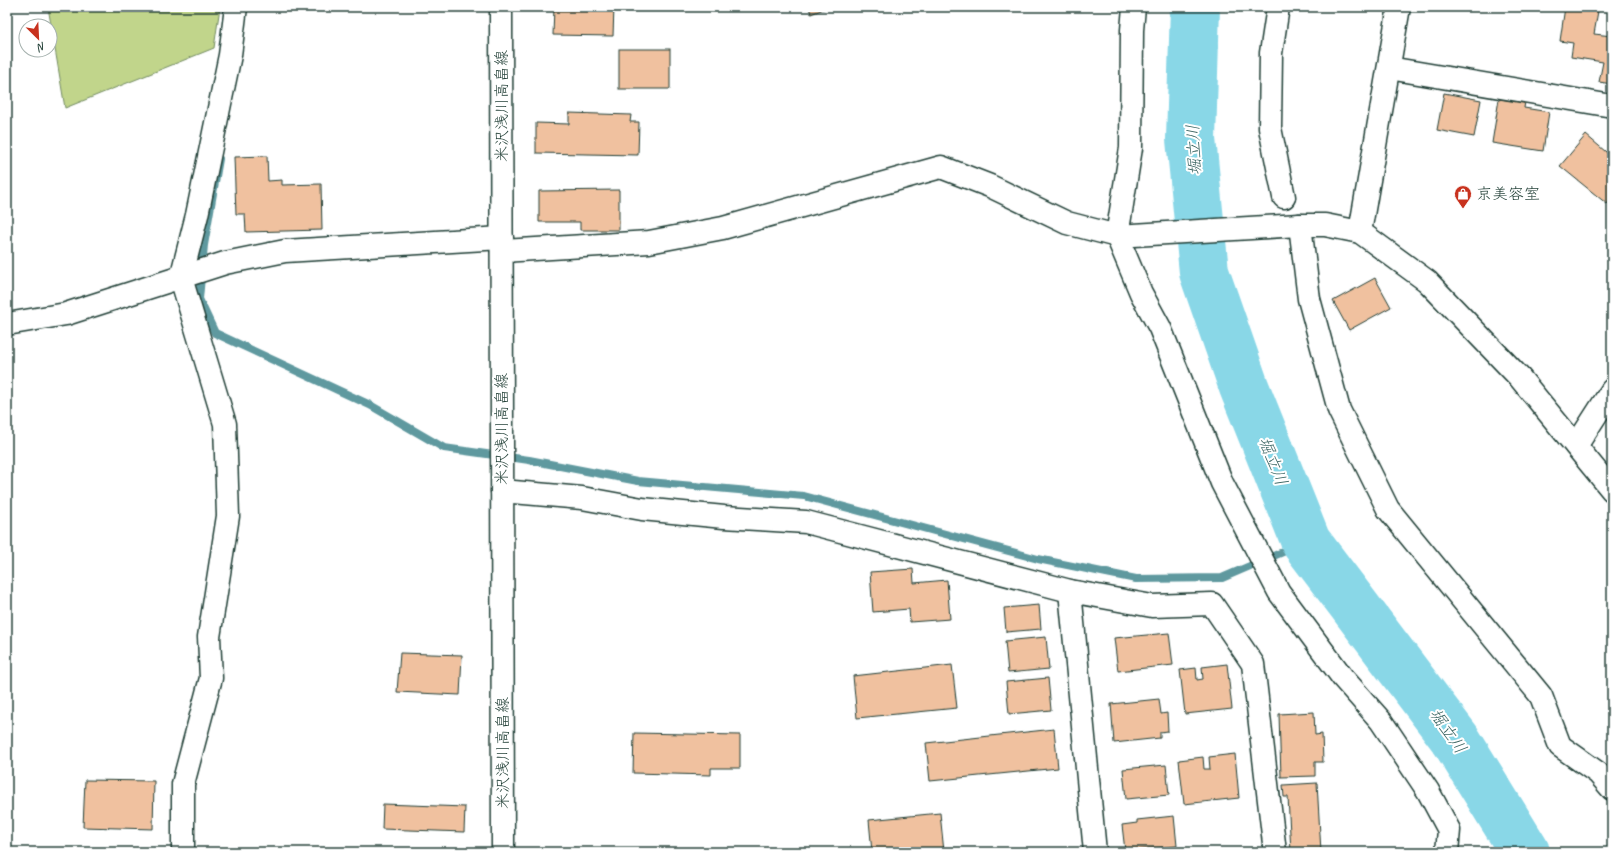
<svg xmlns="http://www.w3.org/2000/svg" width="1619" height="859" viewBox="0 0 1619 859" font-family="Caveat,'Klee One',sans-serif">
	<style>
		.green { fill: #c1d58b; stroke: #708960 }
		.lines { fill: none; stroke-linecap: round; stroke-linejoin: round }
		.stream { stroke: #5f999f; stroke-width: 8 }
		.river { stroke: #89d7e7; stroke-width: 50 }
		.building { fill: #f0c19f; stroke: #1f3d34 }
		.minor-casing { stroke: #1f3d34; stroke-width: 25 }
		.secondary-casing { stroke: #1f3d34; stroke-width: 25 }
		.minor { stroke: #fff; stroke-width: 22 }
		.secondary { stroke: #fff; stroke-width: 22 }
		.labels { text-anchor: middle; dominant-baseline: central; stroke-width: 4; stroke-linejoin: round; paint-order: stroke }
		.street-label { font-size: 16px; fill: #1f3d34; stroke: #fff }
		.poi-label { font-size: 16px; fill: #1f3d34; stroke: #fff; text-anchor: start }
		.water-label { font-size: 17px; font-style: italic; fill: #3a6461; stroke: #fff }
	</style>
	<rect width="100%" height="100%" fill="#fff"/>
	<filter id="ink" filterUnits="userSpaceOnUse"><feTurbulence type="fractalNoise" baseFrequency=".025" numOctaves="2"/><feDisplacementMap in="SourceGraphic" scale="8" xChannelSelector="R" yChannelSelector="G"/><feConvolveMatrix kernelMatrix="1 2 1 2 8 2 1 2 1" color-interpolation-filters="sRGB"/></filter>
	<g filter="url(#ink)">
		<!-- green -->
		<polygon class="green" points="48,7 220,7 214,48 65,108"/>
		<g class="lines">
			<!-- stream -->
			<polyline class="stream" points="219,159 204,245 199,299 215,333 370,405 444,448 529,460 638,481 804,496 1038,559 1136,579 1222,578 1306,542"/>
			<!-- river -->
			<polyline class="river" points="1195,7 1191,139 1204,272 1244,387 1306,542 1456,740 1525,852"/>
		</g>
		<!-- building -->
		<g class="building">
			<polygon points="554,7 614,7 613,36 553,35"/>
			<polygon points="809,7 829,7 811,14"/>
			<polygon points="1565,7 1598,11 1594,34 1612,36 1612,84 1599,82 1603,62 1571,57 1573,43 1560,41"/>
			<rect x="619" y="49" width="51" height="40"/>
			<polygon points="1444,93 1481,100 1474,137 1437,130"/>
			<polygon points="1499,99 1525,102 1524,108 1549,112 1543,151 1492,143"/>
			<polygon points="569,113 631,115 630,122 639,122 638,155 536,153 536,123 569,124"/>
			<polygon points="1586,135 1612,157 1612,198 1607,204 1560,166"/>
			<polygon points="267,156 268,181 282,180 282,185 321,184 322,230 246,232 245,214 236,214 234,157"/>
			<polygon points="619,190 619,230 580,230 580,222 539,222 539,191"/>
			<polygon points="1375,278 1391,307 1349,330 1333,301"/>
			<polygon points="913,569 914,583 947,580 950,619 910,622 909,609 873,612 870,572"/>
			<polygon points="1039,605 1041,629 1006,632 1004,608"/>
			<polygon points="1169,633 1173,665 1118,671 1114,638"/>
			<polygon points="1046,637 1049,669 1008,673 1005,641"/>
			<polygon points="400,653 462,655 460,695 397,692"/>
			<polygon points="1227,664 1232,709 1185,714 1180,670 1196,668 1197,680 1203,679 1202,667"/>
			<polygon points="952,665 957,708 857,718 853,676"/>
			<polygon points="1048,678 1051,710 1009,714 1006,682"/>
			<polygon points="1159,699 1161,714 1167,713 1168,731 1160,732 1160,738 1114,743 1111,704"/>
			<polygon points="1314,712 1315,735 1322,734 1323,762 1315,762 1315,776 1281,777 1279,714"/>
			<polygon points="1054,729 1058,768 930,781 926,743"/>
			<polygon points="634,733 740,735 740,768 711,768 711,775 633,773"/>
			<polygon points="1235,754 1239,798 1184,804 1179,760 1203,757 1204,769 1210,769 1209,757"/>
			<polygon points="1166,765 1169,795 1126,799 1123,769"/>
			<polygon points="85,780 154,781 153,829 83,827"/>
			<polygon points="1317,783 1321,852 1291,852 1288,797 1284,797 1283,785"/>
			<polygon points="383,804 465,807 464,832 382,829"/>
			<polygon points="940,813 944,852 872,852 869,820"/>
			<polygon points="1174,816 1177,846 1125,851 1122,825 1137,823 1137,820"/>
			<polygon points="576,848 576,852 545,852 545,849"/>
		</g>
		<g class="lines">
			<!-- minor casing -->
			<g class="minor-casing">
				<g id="minor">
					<polyline points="1134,7 1132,30 1131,148 1117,236 1141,293 1160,328 1222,483 1279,592 1343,678 1381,721 1428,791 1449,830 1447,852"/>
					<polyline points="1278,7 1271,53 1270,128 1284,197"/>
					<polyline points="1389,68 1612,106"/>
					<polyline points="1300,225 1309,299 1339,410 1388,509 1541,696 1560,746 1598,773 1612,789"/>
					<polyline points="1360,232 1399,7"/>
					<polyline points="502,251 649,242 723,228 941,167 990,186 1067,223 1117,236 1300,225 1325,225 1360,232 1427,281 1520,378 1612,490"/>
					<polyline points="7,324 66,314 225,263 285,251 502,238"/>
					<polyline points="1576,446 1612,390"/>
					<polyline points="502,491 582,498 642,509 724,517 806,522 1070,591 1152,606 1212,604 1253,664 1275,852"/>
					<polyline points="1070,591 1095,852"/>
					<polyline points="183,852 183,784 211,678 209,637 228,516 225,424 181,278 197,215 230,55 236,7"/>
				</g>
			</g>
			<!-- secondary casing -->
			<g class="secondary-casing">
				<polyline id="secondary" points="501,7 503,852"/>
			</g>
			<!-- minor -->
			<use href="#minor" class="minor"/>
			<!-- secondary -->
			<use href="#secondary" class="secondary"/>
		</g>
	</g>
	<!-- icons -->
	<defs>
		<g id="shop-pin" transform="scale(0.9)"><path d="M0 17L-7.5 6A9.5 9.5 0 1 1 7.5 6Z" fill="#c8321e" stroke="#fff"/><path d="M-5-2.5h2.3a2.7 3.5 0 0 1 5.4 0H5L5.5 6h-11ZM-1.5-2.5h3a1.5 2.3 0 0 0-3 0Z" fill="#fff"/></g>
	</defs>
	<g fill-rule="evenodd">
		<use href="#shop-pin" x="1463" y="194"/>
	</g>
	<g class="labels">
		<!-- street labels -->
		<g class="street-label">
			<text transform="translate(502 106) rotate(-90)">米沢浅川高畠線</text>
			<text transform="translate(502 429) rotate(-90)">米沢浅川高畠線</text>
			<text transform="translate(503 753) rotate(-90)">米沢浅川高畠線</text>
		</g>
		<!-- poi labels -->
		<g class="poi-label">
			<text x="1476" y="194">京美容室</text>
		</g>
		<!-- water labels -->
		<g class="water-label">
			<text transform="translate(1194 150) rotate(-93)">堀立川</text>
			<text transform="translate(1273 461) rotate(68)">堀立川</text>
			<text transform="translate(1448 731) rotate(55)">堀立川</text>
		</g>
	</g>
	<!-- margin -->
	<rect width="1619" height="859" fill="none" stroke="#fff" stroke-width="24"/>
	<rect x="12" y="12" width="1595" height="835" fill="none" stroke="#1f3d34" stroke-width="1.5" filter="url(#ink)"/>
	<!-- north arrow -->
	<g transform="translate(38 38) rotate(156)"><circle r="19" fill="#ffffff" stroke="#a5b1ae"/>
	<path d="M0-3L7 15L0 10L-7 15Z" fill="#c8321e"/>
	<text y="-6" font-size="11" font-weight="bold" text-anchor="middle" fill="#1f3d34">N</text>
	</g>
</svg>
